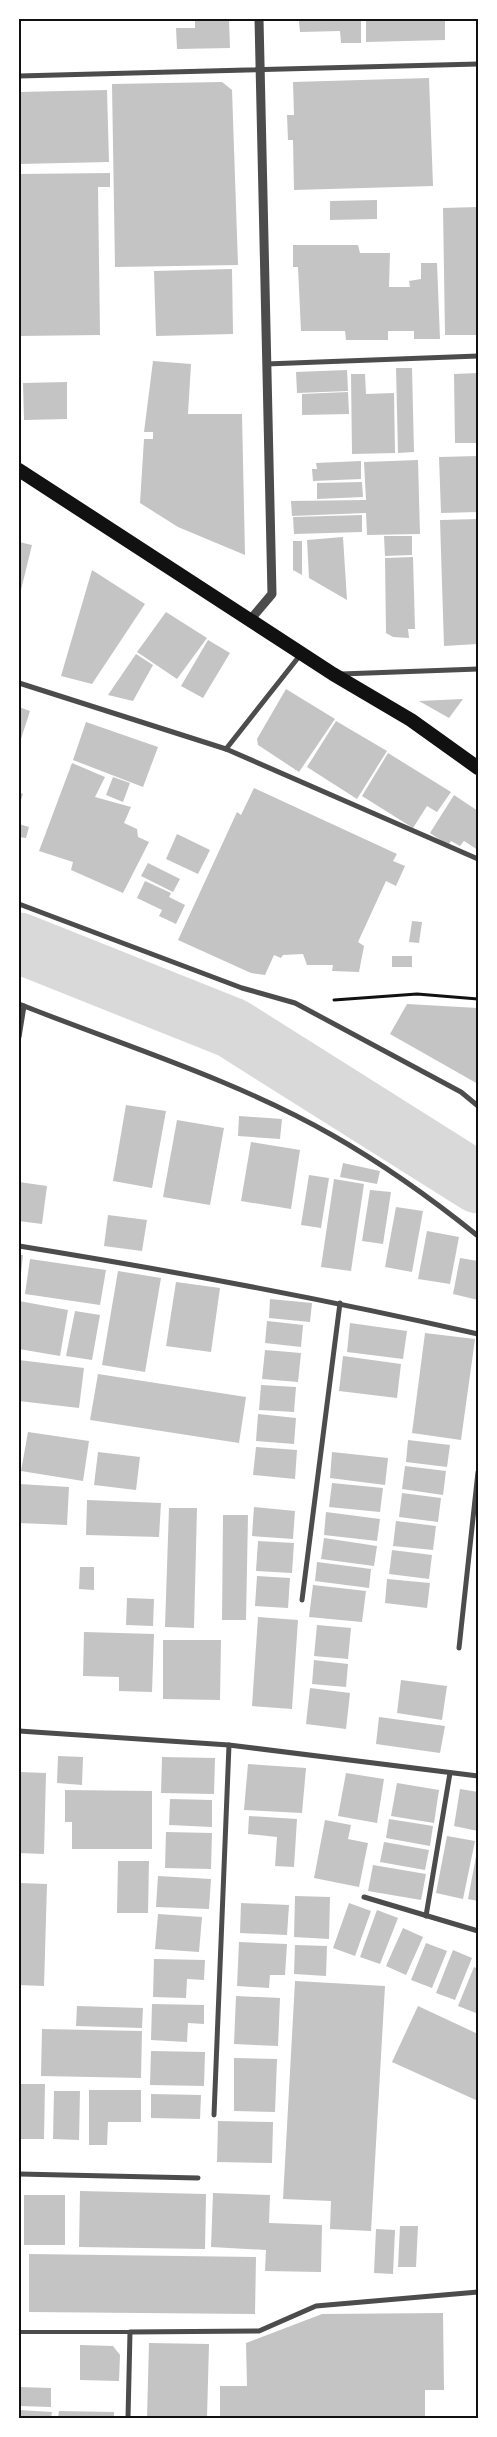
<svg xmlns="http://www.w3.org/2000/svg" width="497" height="2437" viewBox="0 0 497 2437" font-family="Poppins,sans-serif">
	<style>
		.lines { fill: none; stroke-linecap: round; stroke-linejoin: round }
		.river { stroke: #d9d9d9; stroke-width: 61 }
		.building { fill: #c4c4c4 }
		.path { stroke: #111; stroke-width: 3 }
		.service { stroke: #4c4c4c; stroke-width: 4 }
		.minor { stroke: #4c4c4c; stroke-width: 5 }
		.tertiary { stroke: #4c4c4c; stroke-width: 9 }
		.trunk { stroke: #111; stroke-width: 14 }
		.neatline { fill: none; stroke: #111; stroke-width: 2 }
	</style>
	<rect width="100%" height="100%" fill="#fff"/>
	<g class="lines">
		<!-- river -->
		<polyline class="river" points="19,943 232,1028 478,1183"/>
	</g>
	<!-- building -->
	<g class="building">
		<polygon points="195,19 229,19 230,48 177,49 176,28 195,28"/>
		<polygon points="293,19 361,19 361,43 341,43 340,31 300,32 299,21 293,21"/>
		<polygon points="366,19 445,19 445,40 366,42"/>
		<polygon points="429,78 433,186 294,190 293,140 288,140 287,115 294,115 293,82"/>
		<polygon points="222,82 232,90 238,265 115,267 112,84"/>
		<polygon points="107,90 109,162 19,164 19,92"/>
		<polygon points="110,173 110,187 98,187 100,335 19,336 19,174"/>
		<polygon points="377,200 377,219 330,220 330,201"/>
		<polygon points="478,207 478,335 445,335 443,208"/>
		<polygon points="293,245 358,245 360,253 390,253 389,287 410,287 409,281 421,279 421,263 437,263 440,339 414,339 414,331 388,331 388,340 346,340 345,331 301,331 298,267 293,267"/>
		<polygon points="232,269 233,334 156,336 154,271"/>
		<polygon points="153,361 191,364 188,414 242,414 245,555 178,527 140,503 144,439 153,439 153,432 144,432"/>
		<polygon points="396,368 412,368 414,452 398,453"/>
		<polygon points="347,370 348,391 297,393 296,372"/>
		<polygon points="478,373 478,443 455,443 454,374"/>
		<polygon points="351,374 365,374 366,394 394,393 395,453 352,454"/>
		<polygon points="67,382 67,419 24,420 23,383"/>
		<polygon points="348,392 349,414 302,415 302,394"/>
		<polygon points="478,456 478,512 441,513 439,457"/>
		<polygon points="418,460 420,534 367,535 366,513 292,516 291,501 366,500 364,462"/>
		<polygon points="361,461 361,479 313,481 312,469 317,469 316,463"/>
		<polygon points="362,482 363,497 317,499 317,483"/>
		<polygon points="362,515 362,532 294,534 293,517"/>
		<polygon points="478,519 478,644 444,646 440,520"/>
		<polygon points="384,536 412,536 412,555 385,556"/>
		<polygon points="343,537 347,600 309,578 307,540"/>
		<polygon points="293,541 302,541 302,575 293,570"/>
		<polygon points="19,542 32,545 19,598"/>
		<polygon points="413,557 415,629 408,629 409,638 393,637 386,633 385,558"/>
		<polygon points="92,570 145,604 92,684 61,676"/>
		<polygon points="166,612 207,638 177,679 137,652"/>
		<polygon points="208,640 230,653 203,698 181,686"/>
		<polygon points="136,654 153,665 133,701 108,695"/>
		<polygon points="286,689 335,719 299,772 258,745 257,739"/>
		<polygon points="463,699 449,718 419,701"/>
		<polygon points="19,707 30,711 19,745"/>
		<polygon points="336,721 387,751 357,799 307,767"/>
		<polygon points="86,722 158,747 143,787 73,760"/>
		<polygon points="388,753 451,792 437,812 427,806 413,828 362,796"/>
		<polygon points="72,763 105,777 95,797 131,807 124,823 137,829 138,837 149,842 123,893 71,870 73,862 39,851"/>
		<polygon points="113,777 130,783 123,802 106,795"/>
		<polygon points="254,788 397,854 393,861 405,866 396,886 386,881 358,942 364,946 359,972 332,971 333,965 307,965 303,954 283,955 281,958 274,955 265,975 251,973 178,940 237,812 241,815"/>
		<polygon points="19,792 23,794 19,806"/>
		<polygon points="454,795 478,811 478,850 464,841 460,846 451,841 448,845 430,833"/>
		<polygon points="19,824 29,827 26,838 19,837"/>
		<polygon points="177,834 210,850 198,874 166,859"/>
		<polygon points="148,863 180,879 173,892 141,876"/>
		<polygon points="145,881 171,893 169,897 185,905 176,924 159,916 162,910 137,898"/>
		<polygon points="412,921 422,922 419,943 409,942"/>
		<rect x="392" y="956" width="20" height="11"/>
		<polygon points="407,1004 478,1008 478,1084 390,1034"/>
		<polygon points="126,1105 166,1111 152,1188 113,1181"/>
		<polygon points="239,1116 282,1119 280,1139 238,1136"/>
		<polygon points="177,1120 224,1128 210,1205 163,1197"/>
		<polygon points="251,1142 300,1150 291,1209 241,1201"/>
		<polygon points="343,1163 380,1171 377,1184 340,1177"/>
		<polygon points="309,1175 329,1178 321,1228 301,1225"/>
		<polygon points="334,1179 364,1184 351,1271 321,1267"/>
		<polygon points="19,1182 47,1186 42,1224 19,1221"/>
		<polygon points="370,1190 391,1192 383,1244 362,1241"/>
		<polygon points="396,1207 423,1211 412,1272 385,1267"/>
		<polygon points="108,1215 147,1220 142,1251 104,1246"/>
		<polygon points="427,1231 459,1237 450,1284 418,1279"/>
		<polygon points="19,1255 23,1255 20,1282 19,1282"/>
		<polygon points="460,1258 478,1261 478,1300 453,1294"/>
		<polygon points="30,1259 106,1270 100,1305 25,1294"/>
		<polygon points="118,1271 161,1278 145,1372 102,1365"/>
		<polygon points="176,1282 220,1288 211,1352 166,1346"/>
		<polygon points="270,1299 312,1303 310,1322 269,1318"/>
		<polygon points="19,1301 68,1310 60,1356 19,1349"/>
		<polygon points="75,1311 100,1315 92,1360 66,1356"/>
		<polygon points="267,1321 303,1325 301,1347 265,1343"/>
		<polygon points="350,1323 407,1331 403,1359 347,1352"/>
		<polygon points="425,1333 475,1339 461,1440 412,1433"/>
		<polygon points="265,1350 301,1353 298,1382 262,1379"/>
		<polygon points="343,1356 401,1364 397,1398 339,1391"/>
		<polygon points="19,1360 84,1368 79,1408 19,1401"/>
		<polygon points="98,1374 246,1397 239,1443 90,1420"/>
		<polygon points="261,1385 296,1387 294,1412 259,1410"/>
		<polygon points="258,1414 296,1418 294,1444 256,1441"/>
		<polygon points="28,1432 89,1441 83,1481 21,1471"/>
		<polygon points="408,1440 450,1445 447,1467 406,1462"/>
		<polygon points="256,1447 297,1450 295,1479 253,1475"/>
		<polygon points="98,1452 140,1457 136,1490 94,1485"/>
		<polygon points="332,1452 388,1458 385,1485 330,1478"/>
		<polygon points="405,1466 446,1471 443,1495 402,1489"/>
		<polygon points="332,1483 383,1488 380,1512 329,1507"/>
		<polygon points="19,1484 69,1487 67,1525 19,1523"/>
		<polygon points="402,1493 441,1498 438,1522 399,1517"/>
		<polygon points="87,1500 161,1503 159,1537 86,1535"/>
		<polygon points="254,1507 295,1511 293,1539 252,1536"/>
		<polygon points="169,1508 197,1508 194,1628 165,1627"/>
		<polygon points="326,1512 380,1519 377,1541 324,1535"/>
		<polygon points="223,1515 248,1515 246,1620 222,1620"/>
		<polygon points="396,1521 436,1526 433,1550 393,1546"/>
		<polygon points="324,1538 377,1546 374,1566 321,1559"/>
		<polygon points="258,1541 294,1543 292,1573 256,1571"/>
		<polygon points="392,1550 432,1555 429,1579 389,1574"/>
		<polygon points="317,1562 371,1569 369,1588 315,1581"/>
		<polygon points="80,1567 94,1567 94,1590 79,1589"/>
		<polygon points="257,1576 290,1578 288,1608 255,1606"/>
		<polygon points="387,1579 430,1583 427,1608 385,1603"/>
		<polygon points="313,1585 366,1591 362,1622 309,1617"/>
		<polygon points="127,1598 154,1599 153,1626 126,1625"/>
		<polygon points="258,1617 298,1620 292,1709 252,1706"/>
		<polygon points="317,1625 351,1628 348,1659 314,1656"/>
		<polygon points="84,1632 154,1634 152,1692 119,1691 119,1677 83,1676"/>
		<polygon points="163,1640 221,1640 220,1700 163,1699"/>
		<polygon points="314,1660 348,1664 346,1687 312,1684"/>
		<polygon points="401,1680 447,1686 442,1720 397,1713"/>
		<polygon points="310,1688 350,1693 346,1729 306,1724"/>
		<polygon points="379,1717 445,1726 440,1753 376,1744"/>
		<polygon points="58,1756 83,1757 82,1785 57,1783"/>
		<polygon points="162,1757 215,1758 214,1794 161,1793"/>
		<polygon points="248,1764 306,1768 302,1813 244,1810"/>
		<polygon points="19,1772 46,1773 44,1854 19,1853"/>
		<polygon points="346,1773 384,1779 377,1823 338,1816"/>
		<polygon points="397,1783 439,1790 434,1823 391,1816"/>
		<polygon points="460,1789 478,1792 478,1831 454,1826"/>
		<polygon points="65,1790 152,1791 152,1849 72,1849 72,1822 65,1822"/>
		<polygon points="170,1799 212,1800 212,1827 169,1825"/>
		<polygon points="249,1816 297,1819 294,1867 275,1866 277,1837 248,1834"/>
		<polygon points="389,1819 433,1826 430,1846 386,1838"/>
		<polygon points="325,1820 351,1825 348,1839 368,1843 359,1887 314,1878"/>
		<polygon points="166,1832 212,1833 211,1869 165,1868"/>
		<polygon points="447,1836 475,1841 463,1899 436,1893"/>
		<polygon points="384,1842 429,1850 425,1870 380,1862"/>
		<polygon points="477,1851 478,1851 478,1901 468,1899"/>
		<polygon points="118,1861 149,1861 148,1913 117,1913"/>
		<polygon points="373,1865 426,1874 421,1900 368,1891"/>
		<polygon points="158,1876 211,1879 209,1909 156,1907"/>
		<polygon points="19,1883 47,1884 44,1986 19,1985"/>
		<polygon points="295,1896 330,1897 329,1939 294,1937"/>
		<polygon points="241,1903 289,1905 287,1935 240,1933"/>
		<polygon points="349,1903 371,1911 355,1956 333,1948"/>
		<polygon points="377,1910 398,1918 380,1964 360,1957"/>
		<polygon points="158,1914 202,1917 199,1952 155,1949"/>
		<polygon points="403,1928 423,1937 406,1975 386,1966"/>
		<polygon points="239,1942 287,1944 285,1975 270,1975 269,1988 237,1986"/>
		<polygon points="426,1943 447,1951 432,1988 411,1980"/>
		<polygon points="295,1945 327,1946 326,1976 294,1974"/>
		<polygon points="453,1950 472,1958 455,2000 436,1993"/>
		<polygon points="154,1959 205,1960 204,1980 187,1979 186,1998 153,1997"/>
		<polygon points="474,1967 478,1969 478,2008 476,2013 458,2006"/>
		<polygon points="295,1981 385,1986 371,2231 330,2229 331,2201 283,2199"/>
		<polygon points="236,1996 280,1998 278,2046 234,2044"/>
		<polygon points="152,2004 204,2005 204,2024 188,2023 187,2042 151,2040"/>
		<polygon points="77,2006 143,2008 142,2028 76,2026"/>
		<polygon points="418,2006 478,2034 478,2101 392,2062"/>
		<polygon points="42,2029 142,2031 141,2078 41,2076"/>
		<polygon points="151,2051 205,2052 204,2086 150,2085"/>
		<polygon points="234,2058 277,2059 275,2112 234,2111"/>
		<polygon points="19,2084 45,2084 44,2139 19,2139"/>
		<polygon points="89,2090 141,2090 141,2122 108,2122 107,2145 89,2145"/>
		<polygon points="54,2091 80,2091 79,2140 53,2139"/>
		<polygon points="151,2094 201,2095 200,2119 151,2118"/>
		<polygon points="218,2121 273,2122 272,2163 217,2162"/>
		<polygon points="80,2191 206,2194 205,2249 79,2247"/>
		<polygon points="213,2193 270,2195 269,2223 322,2225 321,2272 265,2271 266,2250 211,2247"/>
		<rect x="24" y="2195" width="41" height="50"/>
		<polygon points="400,2226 418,2226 416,2267 398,2267"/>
		<polygon points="376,2229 395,2230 393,2274 374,2273"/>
		<polygon points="29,2254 256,2257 255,2314 29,2312"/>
		<polygon points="443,2313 444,2390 425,2390 425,2418 220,2418 220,2386 247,2386 246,2343 322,2314"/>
		<polygon points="149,2343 209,2344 207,2418 147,2418"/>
		<polygon points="80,2345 113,2346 120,2355 119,2381 80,2380"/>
		<polygon points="19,2387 51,2388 51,2407 19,2406"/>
		<polygon points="19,2410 52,2412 51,2418 19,2418"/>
		<polygon points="59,2411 114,2412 114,2418 58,2418"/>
	</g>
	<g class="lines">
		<!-- path -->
		<polyline class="path" points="334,1000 417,994 478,999"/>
		<!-- service -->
		<polyline class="service" points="19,2332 130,2332"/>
		<!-- minor -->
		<g class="minor">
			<polyline points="19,76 478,64"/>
			<polyline points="266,364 478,356"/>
			<polyline points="341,674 478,669"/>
			<polyline points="19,683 226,749 478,859"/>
			<polyline points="226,749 301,654"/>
			<polyline points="19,904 242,988 295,1003 461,1092 478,1106"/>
			<path d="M19,1004c103,41 217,76 313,131 51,29 100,64 146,101"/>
			<polyline points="19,1037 24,1006"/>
			<path d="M19,1246c155,25 306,53 459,88"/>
			<polyline points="302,1600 340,1303"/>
			<polyline points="459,1648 478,1472"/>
			<polyline points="19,1731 229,1745 478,1776"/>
			<polyline points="364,1897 478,1931"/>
			<polyline points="426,1916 450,1773"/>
			<polyline points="214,2115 229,1745"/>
			<polyline points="19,2174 198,2178"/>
			<polyline points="128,2418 130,2332 259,2331 316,2306 478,2292"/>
		</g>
		<!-- tertiary -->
		<polyline class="tertiary" points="250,620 272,594 259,19"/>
		<!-- trunk -->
		<polyline class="trunk" points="19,470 333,674 411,720 478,768"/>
	</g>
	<!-- border -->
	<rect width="497" height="2437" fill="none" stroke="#ffffff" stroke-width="40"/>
	<rect x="20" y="20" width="457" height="2397" class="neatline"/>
</svg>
